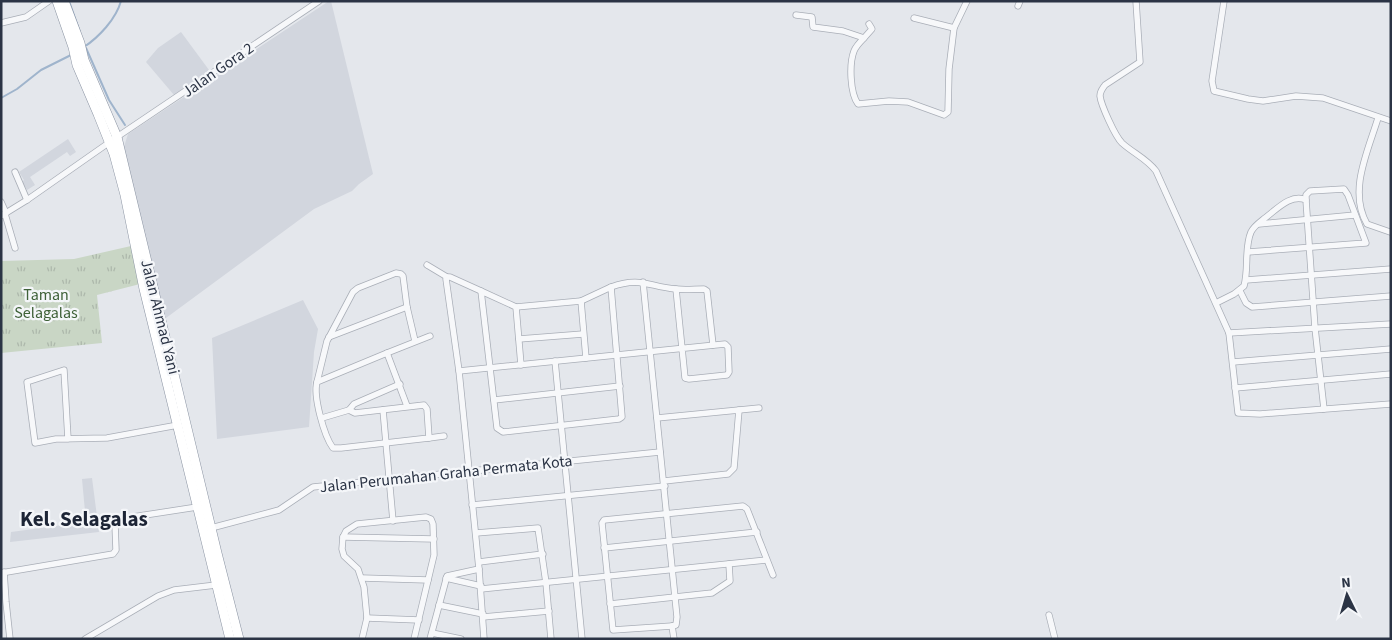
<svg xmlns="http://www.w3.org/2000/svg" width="1392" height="640" viewBox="0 0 1392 640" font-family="'Source Sans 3',sans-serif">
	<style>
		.built { fill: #d2d6de }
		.park { fill: url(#park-tufts) }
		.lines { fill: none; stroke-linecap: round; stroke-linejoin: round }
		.stream { stroke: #9fb4cc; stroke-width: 2 }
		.minor-casing { stroke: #a9aeb7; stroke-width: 7 }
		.highway-casing { stroke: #8b94a3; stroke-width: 10 }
		.minor { stroke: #f7f8fa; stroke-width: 5.5 }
		.highway { stroke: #fff; stroke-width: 9 }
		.labels { text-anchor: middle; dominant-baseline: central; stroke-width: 4.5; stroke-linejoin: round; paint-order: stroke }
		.street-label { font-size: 16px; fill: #2b3445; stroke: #f4f6f9 }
		.park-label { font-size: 16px; fill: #3f6138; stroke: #f4f6f9 }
		.district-label { font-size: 21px; font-weight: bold; fill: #1d2536; stroke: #f4f6f9 }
	</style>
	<defs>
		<pattern id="park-tufts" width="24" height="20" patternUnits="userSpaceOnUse" patternTransform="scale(1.25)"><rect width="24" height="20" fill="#c9d6c5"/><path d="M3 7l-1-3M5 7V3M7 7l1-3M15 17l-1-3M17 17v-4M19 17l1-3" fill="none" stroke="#adb8ab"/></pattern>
	</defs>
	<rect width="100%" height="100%" fill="#e4e7ec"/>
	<!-- built -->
	<g class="built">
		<polygon points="329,1 331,1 373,174 359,184 352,191 314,209 166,318 122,153 128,134"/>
		<polygon points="181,32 209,70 174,95 146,62 158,48"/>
		<polygon points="68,139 76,152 70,156 67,152 30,177 35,185 27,190 22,182 24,180 19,172"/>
		<polygon points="303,300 318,329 314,352 309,427 217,439 212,338"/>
		<polygon points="92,478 99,532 10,542 11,532 86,522 82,479"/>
	</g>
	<!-- park -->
	<polygon class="park" points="131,246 140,284 97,295 102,343 1,353 1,261 74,259"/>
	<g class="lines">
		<!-- stream -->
		<g class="stream">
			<polyline points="69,1 80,32"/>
			<path d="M84,47c15,-10 32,-28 37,-46"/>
			<polyline points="86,48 109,100 125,125"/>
			<polyline points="1,98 17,89 41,70 71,55"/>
		</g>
		<!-- minor casing -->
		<g class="minor-casing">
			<g id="minor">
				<path d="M1136,1l4,61 -35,23c-2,3 -5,6 -5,11 1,9 15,40 22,47 11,10 25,16 34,28l73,162 162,-9"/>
				<polyline points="1224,1 1212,81 1214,91 1248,99 1263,101 1296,96 1323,98 1391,121"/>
				<polyline points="1018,6 1020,1"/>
				<path d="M796,15l16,2 1,10 30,4 21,7c-4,4 -8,8 -10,13 -5,13 -4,42 4,53l31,-3 19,1 36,13 4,-3 1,-43 5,-41 13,-27"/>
				<polyline points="914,18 954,28"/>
				<polyline points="1,23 26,17 49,1"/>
				<polyline points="864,38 872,29 869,24"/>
				<path d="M1378,118c-10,33 -30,73 -11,106l23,8"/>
				<polyline points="15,172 27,200"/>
				<polyline points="1,202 6,213"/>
				<polyline points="5,214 15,248"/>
				<polyline points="1,216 27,200 117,137 319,1"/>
				<polyline points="1259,224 1355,215"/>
				<polyline points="1248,252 1366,243 1348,195 1344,189 1310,191 1306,195 1306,200"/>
				<polyline points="427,265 447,277"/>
				<polyline points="1246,280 1391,269"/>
				<polyline points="643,282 677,617 676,625 672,626 674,639"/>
				<path d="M611,287c30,-11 38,0 65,2 9,1 19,0 28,0l3,2 6,54"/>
				<polyline points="481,291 450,277 447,277 446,279 459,371 479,569 484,639"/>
				<polyline points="1240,291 1246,303 1252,307 1391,296"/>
				<path d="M1216,303l18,-9 10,-8c5,-17 0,-38 7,-54 3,-6 9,-10 14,-14 11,-8 26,-25 41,-18l9,128 9,81"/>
				<polyline points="516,307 581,301"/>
				<polyline points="1229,333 1238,413 1260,414 1391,404"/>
				<polyline points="329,337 407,307"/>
				<polyline points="519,339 583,334"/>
				<polyline points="387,353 430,336"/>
				<polyline points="555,361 582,639"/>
				<polyline points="1233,362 1391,349"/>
				<polyline points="521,365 516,307 481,291 497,428 503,432 619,419 622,417 611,287 581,301 586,358"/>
				<path d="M459,371c89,-9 177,-18 266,-27l3,3 1,25 -2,3 -38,4 -4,-1 -9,-89"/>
				<polyline points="317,382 327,341 353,292 358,288 396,273 401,274 403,276 407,307 415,341"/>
				<polyline points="1235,388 1391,374"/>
				<polyline points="494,400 620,386"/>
				<polyline points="349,410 354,404 400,384"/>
				<polyline points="383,410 393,521"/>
				<polyline points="739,410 759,408"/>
				<path d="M322,418l27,-8 6,3 69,-8 3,4 2,29 -88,10h-8c-9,-12 -20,-52 -16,-66l70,-29 20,53"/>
				<polyline points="657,418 739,410 734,468 728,474 664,481"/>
				<polyline points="429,438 444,436"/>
				<polyline points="68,439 64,370 27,382 35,443 56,439 107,438 178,425"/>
				<polyline points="472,505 665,486"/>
				<polyline points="211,528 279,510 313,487 660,452"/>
				<polyline points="476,533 538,528 546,583 551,639"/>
				<polyline points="343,537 434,539"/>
				<polyline points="604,548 757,532"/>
				<polyline points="479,562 543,554"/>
				<polyline points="4,572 6,602 10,639"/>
				<polyline points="1,573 113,554 116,550 115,524 119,519 197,507"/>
				<polyline points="362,578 428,580"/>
				<polyline points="446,578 481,586"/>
				<polyline points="481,589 766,560"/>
				<polyline points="610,604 712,593 730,581 729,564"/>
				<polyline points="439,605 483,614"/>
				<polyline points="1049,615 1055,639"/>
				<polyline points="483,617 549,611"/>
				<polyline points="367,618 419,620"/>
				<polyline points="672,626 613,630 602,523 604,520 743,506 747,509 773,575"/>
				<polyline points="432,633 461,639"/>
				<polyline points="85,639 158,596 174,590 216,585"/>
				<polyline points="362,639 367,618 364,587 358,569 344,556 342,549 343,537 346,531 357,524 426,517 431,519 433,524 434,555 414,639"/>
				<polyline points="430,639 447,576 479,569"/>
			</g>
		</g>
		<!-- highway casing -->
		<g class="highway-casing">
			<g id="highway">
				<polyline points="57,1 73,47 77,65 98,114 114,154 125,195 144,289 230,639"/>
				<polyline points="64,1 80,43 84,60 117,137 217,553 239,639"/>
			</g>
		</g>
		<!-- minor -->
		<use href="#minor" class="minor"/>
		<!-- highway -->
		<use href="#highway" class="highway"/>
	</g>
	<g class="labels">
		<!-- street labels -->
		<g class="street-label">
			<text transform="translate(218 70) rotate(-35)">Jalan Gora 2</text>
			<text transform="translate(160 317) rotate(76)">Jalan Ahmad Yani</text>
			<text transform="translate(446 474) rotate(-6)">Jalan Perumahan Graha Permata Kota</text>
		</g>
		<!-- park labels -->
		<g class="park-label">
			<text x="46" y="295">Taman<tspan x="46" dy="18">Selagalas</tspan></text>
		</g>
		<!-- district labels -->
		<g class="district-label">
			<text x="84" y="519">Kel. Selagalas</text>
		</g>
	</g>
	<!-- border -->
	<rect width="1392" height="640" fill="none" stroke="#2b3445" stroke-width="5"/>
	<!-- north arrow -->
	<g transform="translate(1347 595) rotate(355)" stroke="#f4f6f9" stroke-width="4" paint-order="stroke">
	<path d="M0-4L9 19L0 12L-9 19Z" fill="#2b3445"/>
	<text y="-8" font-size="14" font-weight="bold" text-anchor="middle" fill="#2b3445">N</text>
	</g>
</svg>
